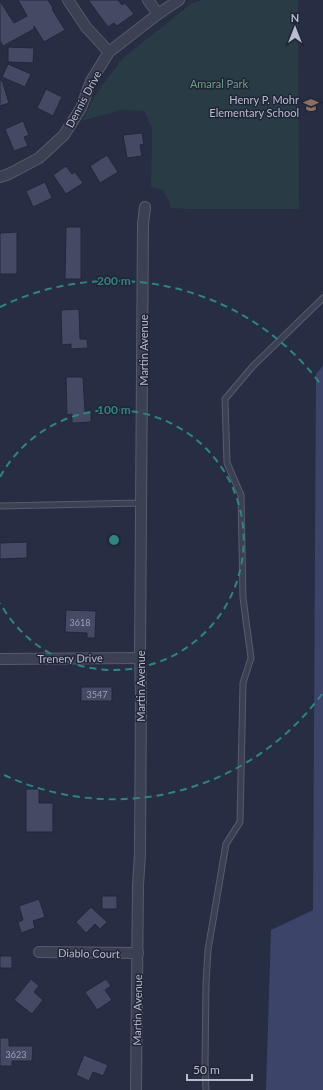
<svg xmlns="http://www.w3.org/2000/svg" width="323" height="1090" viewBox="0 0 323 1090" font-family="Lato,sans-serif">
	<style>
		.green { fill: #293b44 }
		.water { fill: #3c446a }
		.building { fill: #444a63; stroke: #22273a }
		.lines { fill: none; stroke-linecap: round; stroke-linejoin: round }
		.lane-casing { stroke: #575b6d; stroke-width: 7 }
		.street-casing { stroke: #575b6d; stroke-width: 12 }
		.lane { stroke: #3c4053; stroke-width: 5 }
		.street { stroke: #3c4053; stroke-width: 10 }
		.ring { fill: none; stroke: #318481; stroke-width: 2; stroke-dasharray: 7 5 }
		.labels { text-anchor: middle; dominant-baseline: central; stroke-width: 3; stroke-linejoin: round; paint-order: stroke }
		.number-label { font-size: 9px; fill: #9ca0b2 }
		.park-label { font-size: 11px; fill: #709d85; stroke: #202538 }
		.street-label { font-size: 11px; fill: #b9bccc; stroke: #202538 }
		.poi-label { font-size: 11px; fill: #b9bccc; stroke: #202538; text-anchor: end }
		.centre { fill: #318481; stroke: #202538; stroke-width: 2 }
		.ring-label { font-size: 12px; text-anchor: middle; font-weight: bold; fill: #318481; stroke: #202538; stroke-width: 3; stroke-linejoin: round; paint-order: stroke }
	</style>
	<rect width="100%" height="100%" fill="#272d43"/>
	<!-- green -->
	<polygon class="green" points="202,0 298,0 299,209 188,209 170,208 169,201 163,190 151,187 152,128 144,111 120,110 82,121 97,92 123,58 192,3"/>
	<!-- water -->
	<polygon class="water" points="323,366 323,1090 266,1090 271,930 313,910 316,374"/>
	<!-- building -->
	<g class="building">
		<polygon points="18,0 48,0 53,8 52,9 65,30 44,42 34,26 34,29 3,46 0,41 0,1 14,23 27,16"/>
		<polygon points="88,0 118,0 122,5 125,3 134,14 117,26 114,23 108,27"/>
		<polygon points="8,47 34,48 33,63 8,62"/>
		<polygon points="8,64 31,74 25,87 2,77"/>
		<polygon points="2,80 9,103 0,106 0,81"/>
		<polygon points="46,89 62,97 53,116 37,108"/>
		<polygon points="23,121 29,135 24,137 28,146 14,151 5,129"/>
		<polygon points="142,133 144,144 140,145 142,156 127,158 123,135"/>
		<polygon points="107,155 118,172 100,183 90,166"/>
		<polygon points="66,166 72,174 75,172 83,183 66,194 53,175"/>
		<polygon points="45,182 52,198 33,207 26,191"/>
		<polygon points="66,227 81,227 81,279 65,279"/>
		<polygon points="17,232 17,274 0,274 0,233"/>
		<polygon points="79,309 80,339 87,339 88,348 71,349 71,344 62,345 61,310"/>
		<polygon points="66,377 83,377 85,412 91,412 91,422 72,423 72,414 67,415"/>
		<polygon points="27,542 27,558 0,559 0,543"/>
		<polygon points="66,610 96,611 95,638 87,638 87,633 65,632"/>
		<rect x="81" y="687" width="31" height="14"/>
		<polygon points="26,789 39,789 39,803 53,803 53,832 26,832"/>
		<rect x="102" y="896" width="15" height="13"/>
		<polygon points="39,899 45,917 33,921 35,928 21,933 18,922 23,920 19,906"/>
		<polygon points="91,907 107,922 100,929 95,924 86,933 76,922"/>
		<rect x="0" y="956" width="12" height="12"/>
		<polygon points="31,979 39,986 34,992 43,1000 32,1014 14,1000"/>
		<polygon points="106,979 111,986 105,990 112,1000 97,1010 85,992"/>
		<polygon points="0,1038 9,1038 9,1046 33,1046 32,1061 12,1061 12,1066 0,1066"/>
		<polygon points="84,1055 108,1065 103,1076 93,1072 89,1081 76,1075"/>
	</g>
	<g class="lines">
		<!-- lane casing -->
		<g class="lane-casing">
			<g id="lane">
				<polyline points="0,506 141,503"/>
				<polyline points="206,1090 205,1065 206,984 208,950 226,844 240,822 243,683 251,658 243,598 241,495 227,463 225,399 253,366 323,298"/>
			</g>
		</g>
		<!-- street casing -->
		<g class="street-casing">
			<g id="street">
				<polyline points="68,0 86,27 109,52"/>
				<polyline points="148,0 158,14"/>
				<polyline points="0,177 9,174 39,158 64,135 81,108 91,81 109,52 158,14 179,0"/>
				<polyline points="0,659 140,658"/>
				<polyline points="39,952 138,953"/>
				<polyline points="136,1090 138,885 140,854 141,695 140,658 143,224 145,207"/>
			</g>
		</g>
		<!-- lane -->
		<use href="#lane" class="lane"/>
		<!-- street -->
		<use href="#street" class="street"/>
	</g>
	<!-- distance rings -->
	<g class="ring">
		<path d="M0 477A130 130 0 1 1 0 603"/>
		<path d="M322 694A259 259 0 0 1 0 773M0 307A259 259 0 0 1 322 386"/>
	</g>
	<!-- icons -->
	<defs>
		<g id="school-bare" transform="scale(1.2)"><path d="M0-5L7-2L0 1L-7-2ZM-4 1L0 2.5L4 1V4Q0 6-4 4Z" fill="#8d6e63" stroke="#202538" stroke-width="2.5" paint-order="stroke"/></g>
	</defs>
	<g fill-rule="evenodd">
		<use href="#school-bare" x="311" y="105"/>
	</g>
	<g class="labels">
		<!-- number labels -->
		<g class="number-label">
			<text x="80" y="622">3618</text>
			<text x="97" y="694">3547</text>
			<text x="16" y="1054">3623</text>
		</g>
		<!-- park labels -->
		<g class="park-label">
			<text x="219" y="83">Amaral Park</text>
		</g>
		<!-- street labels -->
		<g class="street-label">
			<text transform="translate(83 99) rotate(-62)">Dennis Drive</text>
			<text transform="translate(143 350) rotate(-90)">Martin Avenue</text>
			<text transform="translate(70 658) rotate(-1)">Trenery Drive</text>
			<text transform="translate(140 686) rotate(-90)">Martin Avenue</text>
			<text transform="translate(89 953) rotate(1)">Diablo Court</text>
			<text transform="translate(137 1010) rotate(-89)">Martin Avenue</text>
		</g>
		<!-- poi labels -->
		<g class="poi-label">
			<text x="299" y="99">Henry P. Mohr<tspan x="299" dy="13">Elementary School</tspan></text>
		</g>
	</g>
	<circle cx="114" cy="540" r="6" class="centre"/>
	<g class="ring-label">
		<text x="114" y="285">200 m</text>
		<text x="114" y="414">100 m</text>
	</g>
	<!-- north arrow -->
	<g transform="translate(295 28)" stroke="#202538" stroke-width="3" paint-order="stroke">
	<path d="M0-3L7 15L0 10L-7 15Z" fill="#b9bccc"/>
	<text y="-6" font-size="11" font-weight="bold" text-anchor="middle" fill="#b9bccc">N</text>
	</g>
	<!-- scale -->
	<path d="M187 1074v6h65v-6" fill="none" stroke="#b9bccc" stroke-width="2"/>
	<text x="193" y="1074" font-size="12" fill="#b9bccc" stroke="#202538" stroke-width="3" paint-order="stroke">50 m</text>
</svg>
